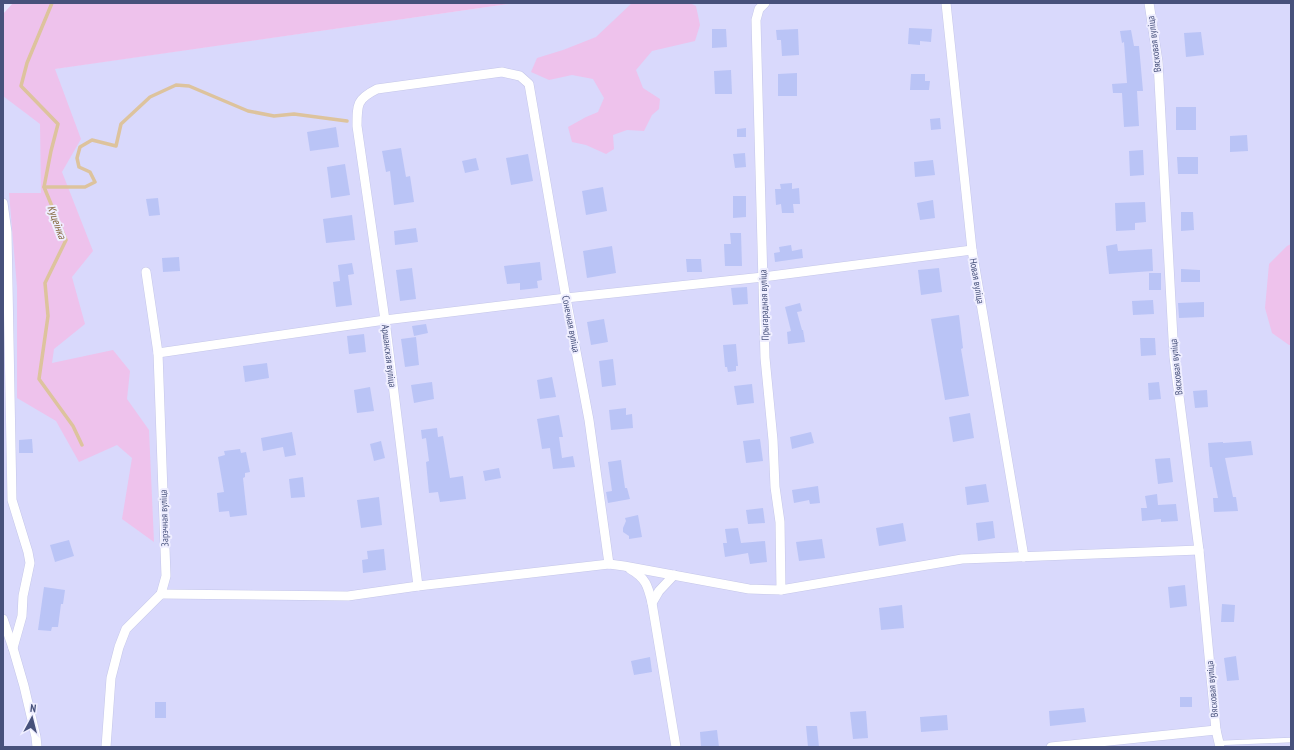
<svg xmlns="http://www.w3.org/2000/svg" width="1294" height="750" viewBox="0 0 1294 750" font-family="'PT Sans Narrow',sans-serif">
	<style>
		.residential { fill: #d9d9fc }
		.green { fill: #eec2ec }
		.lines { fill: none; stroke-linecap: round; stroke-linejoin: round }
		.stream { stroke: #ddc39d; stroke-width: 3.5 }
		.building { fill: #bac4f6 }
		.lane-casing { stroke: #c5c7e9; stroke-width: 5.5 }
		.street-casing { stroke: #c5c7e9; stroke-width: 10 }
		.lane { stroke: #fff; stroke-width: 4.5 }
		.street { stroke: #fff; stroke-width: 9 }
		.labels { text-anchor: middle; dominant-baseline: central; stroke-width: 4; stroke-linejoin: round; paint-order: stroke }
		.street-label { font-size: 10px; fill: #47517b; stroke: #efeeff }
		.water-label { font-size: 11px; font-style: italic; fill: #816539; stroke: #efeeff }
	</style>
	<rect width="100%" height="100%" fill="#e7e6fe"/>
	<!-- residential -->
	<polygon class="residential" points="516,3 1291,3 1291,747 3,747 3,76"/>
	<!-- green -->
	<g class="green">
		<polygon points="13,3 516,3 55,69 81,139 62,172 93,251 72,277 85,324 54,349 52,363 113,350 130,371 127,399 149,430 154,542 122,519 132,458 117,445 79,462 56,421 17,398 17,287 9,193 41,193 40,124 3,96 3,14"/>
		<polygon points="632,3 690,3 696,6 700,25 695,41 652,51 636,70 643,88 660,99 659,109 652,115 644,131 627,130 613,135 614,149 606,154 586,145 572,142 568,127 586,117 598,112 604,98 593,79 572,75 549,80 531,72 537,58 563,50 596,37"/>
		<polygon points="1291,244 1291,345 1289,345 1272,333 1265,308 1269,264 1287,246"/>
	</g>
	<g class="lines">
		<!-- stream -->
		<g class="stream">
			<polyline points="52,3 27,63 21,86 58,124 51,151 44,187 66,240 45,283 48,316 39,379 73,426 82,445"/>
			<polyline points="44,187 85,187 95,182 90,172 79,167 77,158 80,147 92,140 116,146 121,124 150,97 176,85 189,86 248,111 274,116 294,114 347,121"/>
		</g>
	</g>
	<!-- building -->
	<g class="building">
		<polygon points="909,28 932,29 931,42 920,41 920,45 908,44"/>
		<polygon points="712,29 726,29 727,47 712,48"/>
		<polygon points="798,29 799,55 782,56 781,40 777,40 776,30"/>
		<polygon points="1131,30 1134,46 1139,46 1143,91 1137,91 1139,126 1124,127 1122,93 1113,93 1112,84 1127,83 1124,42 1122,43 1120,31"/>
		<polygon points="1201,32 1204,55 1186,57 1184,33"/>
		<polygon points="731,70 732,94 715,94 714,71"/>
		<polygon points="797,73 797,96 778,96 778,74"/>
		<polygon points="911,74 925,74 925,81 930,81 929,90 910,90"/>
		<rect x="1176" y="107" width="20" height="23"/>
		<polygon points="940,118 941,129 931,130 930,119"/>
		<polygon points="336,127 339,147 310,151 307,132"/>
		<polygon points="746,128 746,137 737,137 737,129"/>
		<polygon points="1247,135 1248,151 1230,152 1230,136"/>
		<polygon points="401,148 406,177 410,176 414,202 394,205 390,171 386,172 382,151"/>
		<polygon points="1143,150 1144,175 1130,176 1129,151"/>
		<polygon points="745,153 746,167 735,168 733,154"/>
		<polygon points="528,154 533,181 511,185 506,158"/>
		<polygon points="1177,157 1198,157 1198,174 1178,174"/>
		<polygon points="476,158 479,170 465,173 462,161"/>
		<polygon points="933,160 935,175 915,177 914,162"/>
		<polygon points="345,164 350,195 331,198 327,167"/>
		<polygon points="792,183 792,189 799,188 800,204 793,204 794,213 782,213 781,204 776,205 775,189 781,189 780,184"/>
		<polygon points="603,187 607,211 586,215 582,191"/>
		<polygon points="733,196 746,196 746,217 733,218"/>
		<polygon points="158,198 160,215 149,216 146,199"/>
		<polygon points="933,200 935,218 920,220 917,203"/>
		<polygon points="1145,202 1146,222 1135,223 1135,230 1116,231 1115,203"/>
		<polygon points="1181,212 1193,212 1194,230 1181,231"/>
		<polygon points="352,215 355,240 326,243 323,219"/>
		<polygon points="416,228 418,242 395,245 394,231"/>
		<polygon points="730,233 741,233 742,266 725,266 724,244 731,244"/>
		<polygon points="1117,244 1118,251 1152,249 1153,271 1109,274 1106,246"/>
		<polygon points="791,245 792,251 802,249 803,258 775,262 774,253 780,252 779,247"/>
		<polygon points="612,246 616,273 587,278 583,251"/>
		<polygon points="179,257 180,271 163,272 162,258"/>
		<polygon points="686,259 701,259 702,272 687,272"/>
		<polygon points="540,262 542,280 537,281 538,288 520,290 520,283 507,284 504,266"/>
		<polygon points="352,263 354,274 348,275 352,305 336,307 333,282 340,281 338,265"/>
		<polygon points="412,268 416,299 400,301 396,270"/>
		<polygon points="939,268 942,292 921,295 918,270"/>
		<polygon points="1181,269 1200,270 1200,282 1181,282"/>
		<rect x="1149" y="273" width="12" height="17"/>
		<polygon points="747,287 748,304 733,305 731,288"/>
		<polygon points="1153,300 1154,314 1133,315 1132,301"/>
		<polygon points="1204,302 1204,317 1179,318 1178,303"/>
		<polygon points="800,303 802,311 797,312 802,330 803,330 805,342 788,344 787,332 791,331 785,307"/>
		<polygon points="959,315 963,348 961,349 969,396 945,400 931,319"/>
		<polygon points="604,319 608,342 591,345 587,322"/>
		<polygon points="426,324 428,333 414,336 412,326"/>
		<polygon points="364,334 366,352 349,354 347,336"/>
		<polygon points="416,337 419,365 405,367 401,339"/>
		<polygon points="1140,338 1155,338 1156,355 1141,356"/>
		<polygon points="736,344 738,366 736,366 736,371 728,372 727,367 725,367 723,345"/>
		<polygon points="613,359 616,385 602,387 599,361"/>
		<polygon points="267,363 269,378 245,382 243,366"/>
		<polygon points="552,377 556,397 540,399 537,380"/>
		<polygon points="432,382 434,399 414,403 411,385"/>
		<polygon points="1159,382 1161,399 1149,400 1148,383"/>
		<polygon points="752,384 754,403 737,405 734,386"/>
		<polygon points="370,387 374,411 357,413 354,390"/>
		<polygon points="1207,390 1208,407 1195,408 1193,391"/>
		<polygon points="626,408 626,415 632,414 633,428 611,430 609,410"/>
		<polygon points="970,413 974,438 953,442 949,417"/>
		<polygon points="559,415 563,437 559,437 562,458 573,456 575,467 553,469 550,448 542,449 537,419"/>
		<polygon points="437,428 438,437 443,436 450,478 463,476 466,499 440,502 438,492 429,493 426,462 429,461 426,438 422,439 421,430"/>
		<polygon points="292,432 296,455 285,457 283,447 263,451 261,438"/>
		<polygon points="811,432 814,443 792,449 790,437"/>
		<polygon points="32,439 33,453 19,453 19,440"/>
		<polygon points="760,439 763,461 746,463 743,441"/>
		<polygon points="381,441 385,458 374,461 370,444"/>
		<polygon points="1251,441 1253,455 1225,458 1233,497 1236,497 1238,511 1214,512 1213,498 1218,498 1212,467 1210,467 1208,443 1223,442 1223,443"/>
		<polygon points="240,449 241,453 246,452 250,472 245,473 245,477 243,478 247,515 230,517 229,511 219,512 217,493 224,492 218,457 225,455 224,451"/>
		<polygon points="1170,458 1173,482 1158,484 1155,459"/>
		<polygon points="621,460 625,488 627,488 630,499 608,503 606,492 612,491 608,462"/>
		<polygon points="499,468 501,478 485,481 483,471"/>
		<polygon points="303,477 305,497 291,498 289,479"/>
		<polygon points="986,484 989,502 967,505 965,487"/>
		<polygon points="818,486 820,503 810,504 809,500 794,503 792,490"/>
		<polygon points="1157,494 1158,505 1176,504 1178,521 1161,522 1161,519 1142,521 1141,508 1147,508 1145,496"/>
		<polygon points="379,497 382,525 361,528 357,500"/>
		<polygon points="763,508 765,523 748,524 746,510"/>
		<polygon points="638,515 642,537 629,539 629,536 623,532 623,528 626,521 625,518"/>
		<polygon points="993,521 995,538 978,541 976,523"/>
		<polygon points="903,523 906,541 879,546 876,528"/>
		<polygon points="738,528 741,543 765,541 767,562 750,564 748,553 725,557 723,543 727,543 725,529"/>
		<polygon points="822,539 825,558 799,561 796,542"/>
		<polygon points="69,540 74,556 55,562 50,545"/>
		<polygon points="384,549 386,570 363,573 362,560 368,559 367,551"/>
		<polygon points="1185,585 1187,606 1170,608 1168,587"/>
		<polygon points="44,587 65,590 63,604 61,604 58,627 52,627 51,631 38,630"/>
		<polygon points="1222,604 1235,605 1234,622 1221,622"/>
		<polygon points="902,605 904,628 881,630 879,608"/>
		<polygon points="1236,656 1239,680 1227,681 1224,658"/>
		<polygon points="650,657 652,672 634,675 631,661"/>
		<rect x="1180" y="697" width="12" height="10"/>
		<rect x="155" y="702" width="11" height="16"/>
		<polygon points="1084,708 1086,722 1050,726 1049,711"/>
		<polygon points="866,711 868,738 853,739 850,712"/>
		<polygon points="947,715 948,730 921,732 920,717"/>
		<polygon points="806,726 817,726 819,747 808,747"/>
		<polygon points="717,730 719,747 701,747 700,732"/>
	</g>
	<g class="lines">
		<!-- lane casing -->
		<g class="lane-casing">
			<polyline id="lane" points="1219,743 1291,740"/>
		</g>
		<!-- street casing -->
		<g class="street-casing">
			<g id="street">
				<polyline points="765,3 759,9 756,20 765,358 773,440 775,487 780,522 781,590"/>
				<polyline points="946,3 972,250 1024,557"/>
				<polyline points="1149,3 1158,62 1174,357 1199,550 1216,730 1220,747"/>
				<polyline points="3,203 7,232 12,500 28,552 30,563 23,596 22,616 13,648 24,686 36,737 37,747"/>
				<polyline points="158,353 385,320 566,298 763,277 972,250"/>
				<path d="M630,569c16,9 18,17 22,34l24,144"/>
				<path d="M418,586l-33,-266 -28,-194c0,-22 0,-27 20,-37l125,-17 18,4 9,8 37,214 23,122 20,144"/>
				<polyline points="161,594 348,596 418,586 609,564 624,566 749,589 781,590 962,559 1199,550"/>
				<polyline points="652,603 659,591 674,575"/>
				<polyline points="3,619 13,648"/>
				<polyline points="106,747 111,678 119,647 126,629 161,594 166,576 158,353 146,272"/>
				<polyline points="1051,747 1216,730"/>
			</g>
		</g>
		<!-- lane -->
		<use href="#lane" class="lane"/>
		<!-- street -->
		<use href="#street" class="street"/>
	</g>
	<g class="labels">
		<!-- street labels -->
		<g class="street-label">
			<text transform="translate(1154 44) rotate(-97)">Вясковая вуліца</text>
			<text transform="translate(977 281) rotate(80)">Новая вуліца</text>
			<text transform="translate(764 305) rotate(-92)">Прыгарадная вуліца</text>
			<text transform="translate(571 324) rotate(79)">Сонечная вуліца</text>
			<text transform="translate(389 356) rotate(83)">Аршанская вуліца</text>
			<text transform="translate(1176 367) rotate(-96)">Вясковая вуліца</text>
			<text transform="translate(164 518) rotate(-92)">Зарэчная вуліца</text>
			<text transform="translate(1212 689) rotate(-95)">Вясковая вуліца</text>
		</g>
		<!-- water labels -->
		<g class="water-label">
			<text transform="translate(57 222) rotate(70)">Куцеінка</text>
		</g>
	</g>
	<!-- border -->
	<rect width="1294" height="750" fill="none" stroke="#47517b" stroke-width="8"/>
	<!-- north arrow -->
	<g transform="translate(32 718) rotate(7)" stroke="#efeeff" stroke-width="3" paint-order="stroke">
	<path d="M0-3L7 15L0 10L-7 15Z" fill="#47517b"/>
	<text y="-6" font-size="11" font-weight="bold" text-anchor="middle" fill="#47517b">N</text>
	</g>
</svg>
